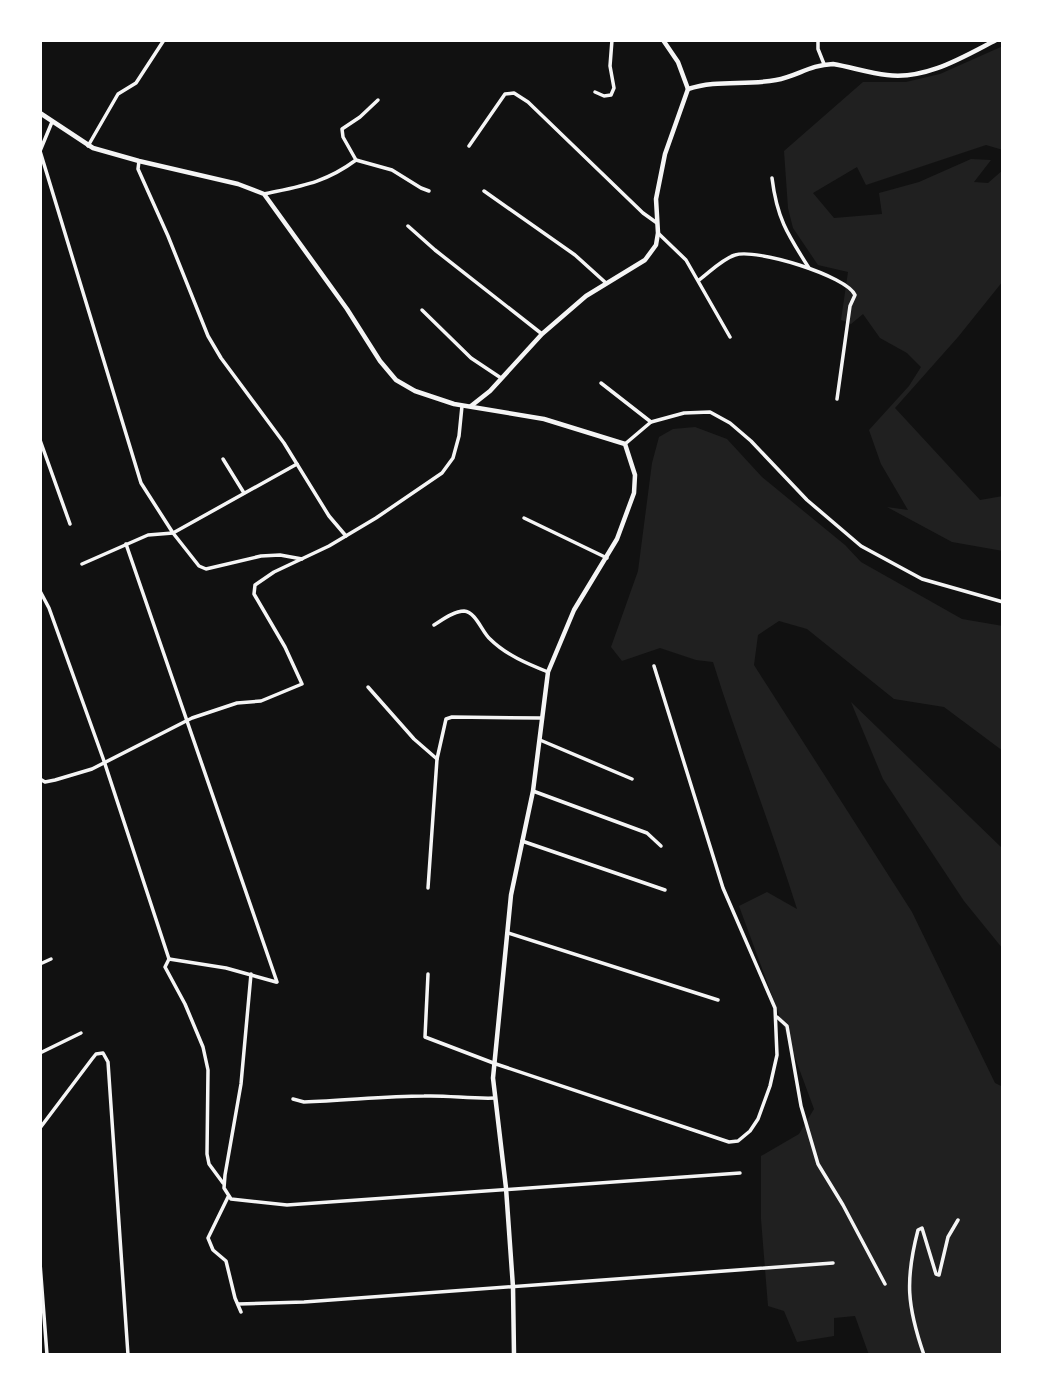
<svg xmlns="http://www.w3.org/2000/svg" width="1043" height="1395" viewBox="0 0 1043 1395" font-family="Arial,sans-serif">
	<style>
		.green { fill: #202020 }
		.lines { fill: none; stroke-linecap: round; stroke-linejoin: round }
		.minor { stroke: #f5f5f5; stroke-width: 3.5 }
		.tertiary { stroke: #f5f5f5; stroke-width: 4.5 }
	</style>
	<rect width="100%" height="100%" fill="#111"/>
	<!-- green -->
	<g class="green">
		<polygon points="1003,46 1003,150 986,145 866,185 857,167 813,193 834,218 882,214 879,193 919,182 971,159 991,160 974,182 988,183 1003,170 1003,281 958,337 895,408 980,500 1003,496 1003,551 952,542 887,507 908,510 881,464 869,430 909,386 921,367 907,353 880,338 863,314 851,324 841,320 848,272 818,265 793,228 788,208 784,151 863,82 906,82 940,74"/>
		<path d="M695,427l32,12 35,38 83,68 16,17 101,57 41,7v125l-59,-44 -50,-8 -87,-70 -28,-8 -21,14 -4,30 158,247 83,171 8,4v268h-134l-14,-39 -21,2v18l-37,6 -13,-31 -16,-5 -7,-87v-63l38,-22 15,-25 -75,-203 28,-14 30,17c-26,-83 -58,-164 -84,-247l-17,-2 -36,-12 -38,13 -11,-14 27,-76 14,-108 7,-26 14,-8z"/>
		<polygon points="851,702 1003,849 1003,949 964,901 883,779"/>
	</g>
	<g class="lines">
		<!-- minor -->
		<g class="minor">
			<polyline points="818,40 818,49 824,64"/>
			<polyline points="595,92 604,96 611,95 614,88 610,66 612,40"/>
			<polyline points="52,122 40,151 141,483 173,533 148,535 82,564"/>
			<polyline points="88,146 118,94 136,83 164,40"/>
			<polyline points="469,146 505,94 514,93 528,102 643,213 657,223"/>
			<polyline points="356,160 392,170 421,188 429,191"/>
			<polyline points="139,161 138,169 168,236 208,336 221,358 284,443 329,516 346,536"/>
			<path d="M772,178c5,41 16,57 37,90"/>
			<polyline points="484,191 575,255 606,283"/>
			<path d="M264,194c37,-8 61,-11 92,-34l-13,-23 -1,-8 18,-12 18,-17"/>
			<polyline points="408,226 435,250 542,334"/>
			<polyline points="658,233 686,260 730,337"/>
			<path d="M699,280c11,-8 23,-21 36,-25 21,-7 112,21 120,40l-5,11 -13,93"/>
			<polyline points="422,310 471,358 501,378"/>
			<polyline points="601,383 651,422"/>
			<polyline points="40,440 70,524"/>
			<polyline points="625,444 651,422 684,413 710,412 730,423 751,441 807,500 861,546 922,579 1003,602"/>
			<polyline points="223,459 244,493"/>
			<polyline points="297,464 173,533 199,566 206,569 261,556 280,555 302,559"/>
			<polyline points="524,518 607,558"/>
			<polyline points="126,544 277,982"/>
			<polyline points="40,591 49,608 104,761 169,959"/>
			<path d="M434,625c8,-5 20,-14 30,-14 12,1 18,21 26,28 16,16 38,25 58,33"/>
			<polyline points="368,687 414,739 437,759"/>
			<polyline points="540,740 632,779"/>
			<polyline points="40,779 45,782 55,780 92,769 192,718 237,703 261,701 302,684 285,647 254,594 255,585 274,572 329,546 376,518 442,473 453,458 459,436 462,406"/>
			<polyline points="533,791 647,833 661,846"/>
			<polyline points="522,841 665,890"/>
			<polyline points="428,888 437,759 446,719 452,717 541,718"/>
			<polyline points="508,933 718,1000"/>
			<polyline points="169,959 165,967 185,1004 203,1047 208,1070 207,1154 209,1164 223,1183"/>
			<polyline points="169,959 226,968 276,982"/>
			<polyline points="40,964 51,959"/>
			<polyline points="251,974 241,1084 225,1175 224,1188 231,1199 287,1205 740,1173"/>
			<polyline points="428,974 425,1037 496,1064 729,1142 738,1141 750,1131 758,1119 770,1086 777,1055 775,1008 723,888 654,666"/>
			<polyline points="777,1017 787,1026 801,1106 818,1164 843,1205 885,1284"/>
			<polyline points="40,1053 81,1033"/>
			<path d="M293,1099l11,3c40,-1 80,-6 120,-6 24,-1 46,3 71,2"/>
			<polyline points="40,1128 92,1059 96,1054 103,1053 108,1062 128,1355"/>
			<polyline points="228,1197 208,1238 213,1250 226,1261 235,1298 241,1312"/>
			<polyline points="40,1263 47,1355"/>
			<polyline points="238,1304 304,1302 833,1263"/>
			<path d="M924,1355c-17,-49 -19,-75 -6,-125l4,-2 14,46 3,1 9,-38 10,-17"/>
		</g>
		<!-- tertiary -->
		<g class="tertiary">
			<path d="M688,89c29,-10 58,-3 88,-9 22,-4 33,-15 57,-16 18,3 36,9 54,11 39,5 76,-18 109,-35"/>
			<polyline points="40,113 93,148 139,161 238,184 264,194 347,309 380,361 396,380 415,391 454,404 544,419 625,444 635,475 634,493 617,539 574,610 548,672 533,791 511,895 493,1078 506,1188 513,1287 514,1355"/>
			<polyline points="471,406 490,391 542,334 586,296 645,260 656,245 658,233 656,199 665,154 688,89 678,62 663,40"/>
		</g>
	</g>
	<!-- border -->
	<rect width="1043" height="1395" fill="none" stroke="#ffffff" stroke-width="84"/>
</svg>
